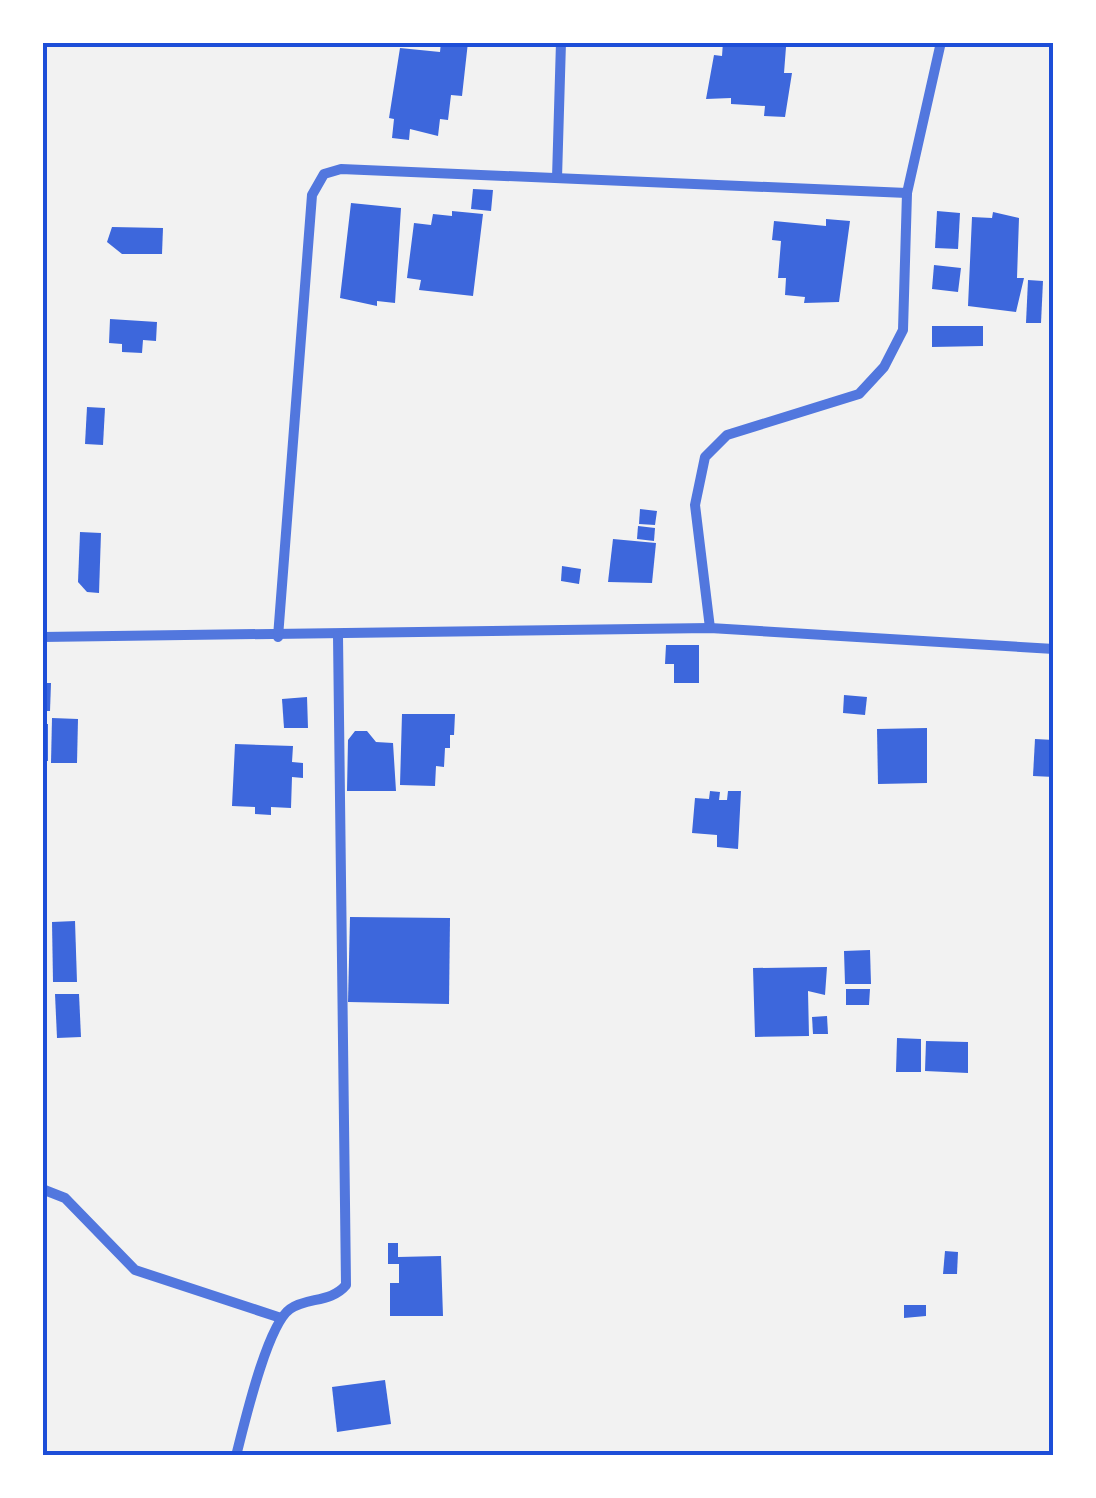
<svg xmlns="http://www.w3.org/2000/svg" width="1096" height="1498" viewBox="0 0 1096 1498" font-family="Ubuntu,sans-serif">
	<style>
		.building { fill: #3d67dc }
		.lines { fill: none; stroke-linecap: round; stroke-linejoin: round }
		.minor { stroke: #5277de; stroke-width: 10 }
		.neatline { fill: none; stroke: #1d4ed8; stroke-width: 4 }
	</style>
	<rect width="100%" height="100%" fill="#f2f2f2"/>
	<!-- building -->
	<g class="building">
		<polygon points="441,42 468,42 462,96 451,95 448,120 440,119 438,136 410,129 409,140 392,138 394,119 389,118 400,48 440,52"/>
		<polygon points="723,42 786,47 784,73 792,73 785,117 764,116 765,106 731,104 731,98 706,99 714,55 722,56"/>
		<polygon points="473,189 493,190 491,211 471,209"/>
		<polygon points="351,203 401,208 395,303 377,301 377,306 340,298"/>
		<polygon points="452,211 483,214 473,296 419,290 421,280 407,278 414,223 431,225 433,214 452,216"/>
		<polygon points="937,211 960,213 958,249 935,248"/>
		<polygon points="993,212 1019,218 1017,278 1024,278 1016,312 968,306 972,217 992,218"/>
		<polygon points="826,219 850,221 839,302 804,303 805,297 785,295 786,278 778,278 781,241 772,240 774,221 826,226"/>
		<polygon points="112,227 163,228 162,254 122,254 107,242"/>
		<polygon points="934,265 961,268 958,292 932,289"/>
		<polygon points="1028,280 1043,281 1041,323 1026,323"/>
		<polygon points="110,319 157,322 156,341 143,340 142,353 122,352 122,344 109,343"/>
		<polygon points="932,326 983,326 983,346 932,347"/>
		<polygon points="87,407 105,408 103,445 85,444"/>
		<polygon points="640,509 657,511 655,525 639,524"/>
		<polygon points="638,526 655,528 654,541 637,539"/>
		<polygon points="80,532 101,533 99,593 87,592 78,582"/>
		<polygon points="613,539 656,543 652,583 608,582"/>
		<polygon points="562,566 581,569 579,584 561,581"/>
		<polygon points="666,645 699,645 699,683 674,683 674,664 665,664"/>
		<polygon points="42,683 51,683 50,711 42,711"/>
		<polygon points="844,695 867,697 865,715 843,713"/>
		<polygon points="307,697 308,728 284,728 282,699"/>
		<polygon points="402,714 455,714 454,735 450,735 450,748 445,748 444,767 436,766 435,786 400,785"/>
		<polygon points="52,718 78,719 77,763 51,763"/>
		<rect x="42" y="724" width="6" height="37"/>
		<polygon points="927,728 927,783 878,784 877,729"/>
		<polygon points="355,731 367,731 376,742 393,743 396,791 347,791 348,740"/>
		<polygon points="1035,739 1054,740 1054,777 1033,776"/>
		<polygon points="235,744 293,746 292,762 303,763 303,778 292,777 291,808 271,807 271,815 255,814 255,807 232,806"/>
		<polygon points="710,791 720,792 719,800 727,800 728,791 741,791 738,849 717,847 717,835 692,833 695,798 709,799"/>
		<polygon points="350,917 450,918 449,1004 348,1002"/>
		<polygon points="75,921 77,982 53,982 52,922"/>
		<polygon points="870,950 871,984 845,984 844,951"/>
		<polygon points="827,967 825,995 808,991 809,1036 755,1037 753,968"/>
		<polygon points="846,989 870,989 869,1005 846,1005"/>
		<polygon points="55,994 79,994 81,1037 57,1038"/>
		<polygon points="827,1016 828,1034 813,1034 812,1017"/>
		<polygon points="897,1038 921,1039 921,1072 896,1072"/>
		<polygon points="926,1041 968,1042 968,1073 925,1071"/>
		<polygon points="388,1243 398,1243 398,1257 441,1256 443,1316 390,1316 390,1283 399,1283 399,1264 388,1264"/>
		<polygon points="945,1251 958,1252 957,1274 943,1274"/>
		<polygon points="904,1305 926,1305 926,1316 904,1318"/>
		<polygon points="385,1380 391,1424 337,1432 332,1387"/>
	</g>
	<g class="lines">
		<!-- minor -->
		<g class="minor">
			<polyline points="557,178 561,42"/>
			<polyline points="710,628 695,505 705,457 727,435 859,394 884,367 903,330 907,193 941,42"/>
			<polyline points="42,637 710,628 1054,649"/>
			<polyline points="278,637 312,195 324,174 341,169 907,193"/>
			<polyline points="42,1189 65,1198 135,1270 281,1318"/>
			<path d="M236,1456c8,-31 31,-131 54,-147 17,-12 41,-6 56,-24l-8,-649"/>
		</g>
	</g>
	<!-- border -->
	<rect width="1096" height="1498" fill="none" stroke="#ffffff" stroke-width="90"/>
	<rect x="45" y="45" width="1006" height="1408" class="neatline"/>
</svg>
